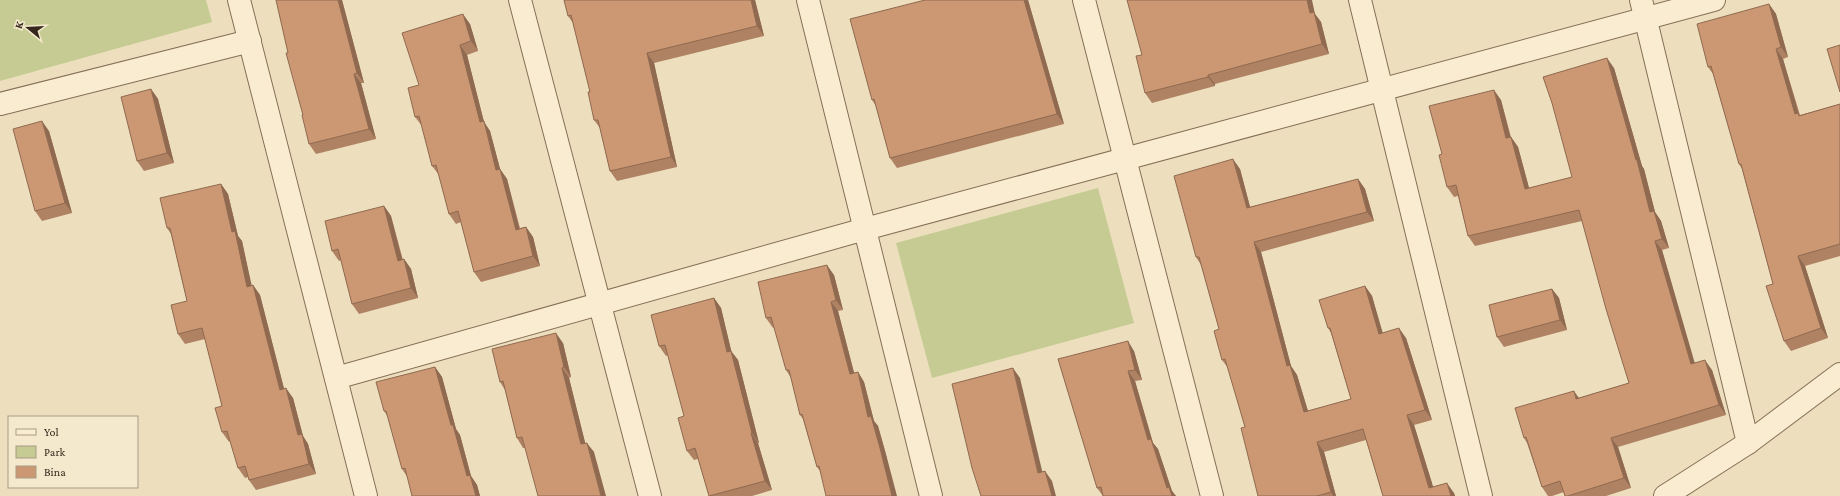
<svg xmlns="http://www.w3.org/2000/svg" width="1840" height="496" viewBox="0 0 1840 496" font-family="'Crimson Pro',serif">
	<style>
		.green { fill: #c5cb92 }
		.lines { fill: none; stroke-linecap: round; stroke-linejoin: round }
		.minor-casing { stroke: #866f57; stroke-width: 24 }
		.minor { stroke: #f9ecd1; stroke-width: 22 }
		.wall { fill: #af8263 }
		.shaded-wall { fill: #8f6a50 }
		.building { fill: #cc9773; stroke: #8f6a50 }
	</style>
	<rect width="100%" height="100%" fill="#eddfbe"/>
	<!-- green -->
	<g class="green">
		<polygon points="0,0 206,0 212,22 0,81"/>
		<polygon points="1098,188 1134,323 932,378 896,243"/>
	</g>
	<g class="lines">
		<!-- minor casing -->
		<g class="minor-casing">
			<g id="minor">
				<polyline points="239,0 366,496"/>
				<polyline points="520,0 650,496"/>
				<polyline points="808,0 931,496"/>
				<polyline points="1084,0 1212,496"/>
				<polyline points="1360,0 1481,496"/>
				<polyline points="1641,0 1748,443"/>
				<polyline points="0,104 250,41"/>
				<polyline points="336,378 865,229 1714,0"/>
				<polyline points="1665,496 1748,443 1840,374"/>
			</g>
		</g>
		<!-- minor -->
		<use href="#minor" class="minor"/>
	</g>
	<!-- wall -->
	<g class="wall">
		<polygon points="276,0 342,0 364,83 361,83 376,139 316,154 309,144 303,115"/>
		<polygon points="564,0 755,0 764,36 654,63 677,167 617,181 610,171 600,128 594,120 590,92 573,23 568,16"/>
		<polygon points="925,0 1028,0 1064,124 897,168 890,158 876,106 872,100"/>
		<polygon points="1769,4 1776,14 1788,57 1783,59 1800,115 1840,104 1840,256 1805,266 1828,338 1791,351 1784,341 1773,284 1742,169 1739,164 1713,74 1708,67"/>
		<polygon points="1315,14 1321,22 1329,54 1215,84 1215,86 1152,103 1145,93"/>
		<polygon points="470,24 478,51 467,55 484,122 490,131 500,169 507,179 520,228 526,227 533,237 540,266 481,282 474,272 461,222 456,224 449,214 439,175 432,166 422,126 415,117 419,85"/>
		<polygon points="1614,68 1642,166 1644,169 1655,212 1661,221 1669,248 1662,250 1694,363 1712,370 1726,415 1618,447 1631,488 1606,496 1565,496 1564,492 1552,496 1548,496 1542,487 1527,443 1524,438 1578,398 1629,383 1582,221 1475,246 1468,236 1458,196 1454,197 1447,187 1442,154 1501,100 1511,137 1518,147 1529,188 1572,177"/>
		<polygon points="151,89 158,99 174,163 144,171 137,161"/>
		<polygon points="49,131 72,213 42,221 35,211"/>
		<polygon points="1240,169 1250,207 1358,179 1365,189 1374,221 1261,252 1291,366 1297,375 1308,411 1351,399 1331,333 1328,328 1365,286 1372,296 1382,333 1406,338 1432,420 1414,425 1433,487 1454,493 1455,496 1383,496 1366,440 1324,452 1336,496 1258,496 1245,427 1228,368 1222,360 1219,329 1201,265 1196,257"/>
		<polygon points="221,184 228,194 238,236 242,241 251,285 253,285 260,295 284,389 293,398 303,436 308,444 316,474 256,490 249,480 248,477 245,478 238,468 230,441 229,442 222,432 222,406 205,339 185,344 178,334 187,301 171,234 167,228"/>
		<polygon points="384,206 391,216 403,260 404,259 411,269 418,298 359,314 352,304 341,260 339,261 332,251"/>
		<polygon points="834,275 843,310 838,311 854,373 858,372 864,382 874,421 878,426 887,458 820,471 817,467 803,419 800,415 791,378 786,370 774,327 773,328 766,318"/>
		<polygon points="1552,289 1559,298 1567,330 1504,347 1497,337"/>
		<polygon points="714,298 721,308 731,351 738,360 759,443 758,443 772,490 752,496 709,496 698,459 694,460 687,451 684,416 668,355 666,356 659,346"/>
		<polygon points="563,343 571,377 569,378 585,443 594,452 523,448 517,438 505,390 500,382"/>
		<polygon points="1134,351 1142,380 1135,381 1153,443 1158,449 1172,491 1176,496 1103,496 1097,488 1058,359"/>
		<polygon points="435,367 442,377 456,429 460,435 471,476 477,485 480,496 412,496 408,478 402,469 388,417 384,411"/>
	</g>
	<!-- shaded-wall -->
	<g class="shaded-wall">
		<polygon points="338,0 342,0 364,83 357,73"/>
		<polygon points="751,0 755,0 764,36 757,26"/>
		<polygon points="1024,0 1028,0 1064,124 1057,114"/>
		<polygon points="1307,0 1312,0 1315,14 1321,22 1329,54 1322,44 1310,13"/>
		<polygon points="1769,4 1776,14 1788,57 1781,47"/>
		<polygon points="463,14 470,24 478,51 471,41"/>
		<polygon points="460,45 467,55 484,122 490,131 503,180 496,170 480,122"/>
		<polygon points="1776,49 1783,59 1799,115 1805,123 1795,114"/>
		<polygon points="647,53 654,63 677,167 671,157"/>
		<polygon points="1607,58 1614,68 1642,166 1644,169 1655,212 1661,221 1669,248 1662,239 1650,212"/>
		<polygon points="354,74 361,83 376,139 369,129"/>
		<polygon points="1208,75 1215,84 1215,86 1208,77"/>
		<polygon points="151,89 158,99 174,163 167,153"/>
		<polygon points="1494,90 1501,100 1513,148 1506,138"/>
		<polygon points="42,121 49,131 72,213 65,203"/>
		<polygon points="1511,137 1518,147 1532,199 1525,189"/>
		<polygon points="1233,159 1240,169 1253,218 1247,208"/>
		<polygon points="500,169 507,179 522,240 516,230"/>
		<polygon points="1358,179 1365,189 1374,221 1367,212"/>
		<polygon points="221,184 228,194 238,236 242,241 254,296 247,287 232,232"/>
		<polygon points="384,206 391,216 405,271 398,261"/>
		<polygon points="526,227 533,237 540,266 533,256"/>
		<polygon points="1655,241 1662,250 1698,374 1691,364"/>
		<polygon points="1254,242 1261,252 1291,366 1297,375 1311,421 1304,412 1287,366"/>
		<polygon points="1798,256 1805,266 1828,338 1821,328"/>
		<polygon points="404,259 411,269 418,298 411,288"/>
		<polygon points="827,265 834,275 843,310 836,300"/>
		<polygon points="253,285 260,295 287,400 280,390"/>
		<polygon points="1365,286 1372,296 1386,344 1379,334"/>
		<polygon points="1552,289 1559,298 1567,330 1560,320"/>
		<polygon points="714,298 721,308 734,362 727,352"/>
		<polygon points="831,302 838,311 857,384 850,374"/>
		<polygon points="1399,328 1406,338 1432,420 1425,410"/>
		<polygon points="556,333 563,343 571,377 564,367"/>
		<polygon points="1128,341 1134,351 1142,380 1135,370"/>
		<polygon points="731,351 738,360 759,443 752,433"/>
		<polygon points="1705,360 1712,370 1726,415 1719,405"/>
		<polygon points="435,367 442,377 456,429 460,435 471,476 477,485 480,496 476,496 467,476 451,425"/>
		<polygon points="562,368 569,378 588,454 581,444"/>
		<polygon points="1013,368 1020,378 1045,483 1038,473"/>
		<polygon points="1128,371 1135,381 1153,443 1158,449 1172,491 1176,496 1172,496 1167,488 1148,440"/>
		<polygon points="858,372 864,382 874,421 878,426 887,458 897,496 892,496 868,417"/>
		<polygon points="286,388 293,398 303,436 308,444 316,474 309,464 298,435"/>
		<polygon points="1574,391 1581,401 1576,399"/>
		<polygon points="1407,415 1414,425 1436,496 1429,488"/>
		<polygon points="751,433 758,443 772,490 765,481"/>
		<polygon points="1611,438 1618,447 1631,488 1624,478"/>
		<polygon points="1317,442 1324,452 1336,496 1333,496 1331,492"/>
		<polygon points="587,443 594,452 606,496 601,496"/>
		<polygon points="1045,471 1052,481 1056,496 1052,496"/>
		<polygon points="1447,483 1454,493 1455,496 1451,496"/>
	</g>
	<!-- building -->
	<g class="building">
		<polygon points="276,0 338,0 357,73 354,74 369,129 309,144 302,115 303,115 286,53 288,53"/>
		<polygon points="564,0 751,0 757,26 647,53 671,157 610,171 598,120 594,120 588,92 590,92 571,15 568,16"/>
		<polygon points="925,0 1024,0 1057,114 890,158 874,99 872,100 850,19"/>
		<polygon points="1127,0 1307,0 1310,13 1314,12 1322,44 1208,75 1208,77 1145,93 1136,56 1142,55"/>
		<polygon points="1769,4 1781,47 1776,49 1795,114 1798,113 1799,116 1840,104 1840,244 1798,256 1821,328 1784,341 1766,286 1773,284 1741,164 1739,164 1711,66 1708,67 1697,24"/>
		<polygon points="463,14 471,41 460,45 480,122 484,121 496,170 500,169 516,230 526,227 533,256 474,272 458,211 449,214 436,165 432,166 419,116 415,117 408,88 419,85 402,33"/>
		<polygon points="1840,45 1840,92 1827,49"/>
		<polygon points="1607,58 1636,160 1637,160 1650,212 1654,211 1662,239 1655,241 1691,364 1705,360 1719,405 1611,438 1624,478 1568,496 1565,496 1560,481 1542,487 1526,437 1524,438 1515,408 1574,391 1576,399 1629,383 1606,309 1579,210 1468,236 1456,185 1447,187 1439,155 1442,154 1429,106 1494,90 1506,138 1511,137 1525,189 1572,177 1552,103 1543,77"/>
		<polygon points="151,89 167,153 137,161 121,97"/>
		<polygon points="42,121 65,203 35,211 13,129"/>
		<polygon points="1233,159 1247,208 1358,179 1367,212 1254,242 1287,366 1290,365 1304,412 1351,399 1330,328 1328,328 1319,300 1365,286 1379,334 1399,328 1425,410 1407,415 1429,488 1447,483 1451,496 1383,496 1363,429 1317,442 1331,492 1317,496 1258,496 1241,428 1245,427 1225,359 1222,360 1214,331 1219,329 1199,257 1196,257 1174,176"/>
		<polygon points="221,184 232,232 235,231 247,287 253,285 280,390 286,388 298,435 302,434 309,464 249,480 245,466 238,468 227,431 222,432 215,408 222,406 202,328 178,334 171,305 187,301 170,228 167,228 160,198"/>
		<polygon points="384,206 398,261 404,259 411,288 352,304 338,249 332,251 325,221"/>
		<polygon points="827,265 836,300 831,302 850,374 858,372 868,417 871,416 880,448 892,496 826,496 819,466 817,467 802,414 800,415 789,370 786,370 771,317 766,318 758,282"/>
		<polygon points="1552,289 1560,320 1497,337 1489,305"/>
		<polygon points="714,298 727,352 731,351 752,433 751,433 765,481 709,496 695,448 687,451 678,418 684,416 665,345 659,346 651,315"/>
		<polygon points="556,333 564,367 562,368 581,444 587,443 601,496 538,496 522,437 517,438 503,381 500,382 492,349"/>
		<polygon points="1128,341 1135,370 1128,371 1148,440 1151,439 1167,488 1169,487 1172,496 1103,496 1101,487 1097,488 1058,359"/>
		<polygon points="435,367 451,425 453,425 467,476 470,475 476,496 412,496 405,468 402,469 386,411 384,411 376,382"/>
		<polygon points="1013,368 1038,473 1045,471 1052,496 981,496 972,468 952,384"/>
	</g>
	<!-- legend -->
	<rect x="8" y="416" width="130" height="72" fill="#f5e9cd" stroke="#a89b86"/>
	<rect x="16" y="429" width="20" height="6" fill="#f9ecd1" stroke="#a89b86"/>
	<text x="44" y="436" font-size="12" fill="#35271c">Yol</text>
	<rect x="16" y="446" width="20" height="12" fill="#c5cb92" stroke="#a89b86"/>
	<text x="44" y="456" font-size="12" fill="#35271c">Park</text>
	<rect x="16" y="466" width="20" height="12" fill="#cc9773" stroke="#a89b86"/>
	<text x="44" y="476" font-size="12" fill="#35271c">Bina</text>
	<!-- north arrow -->
	<g transform="translate(28 28) rotate(288)" stroke="#f5e9cd" stroke-width="3" paint-order="stroke">
	<path d="M0-3L7 15L0 10L-7 15Z" fill="#35271c"/>
	<text y="-6" font-size="11" font-weight="bold" text-anchor="middle" fill="#35271c">K</text>
	</g>
</svg>
